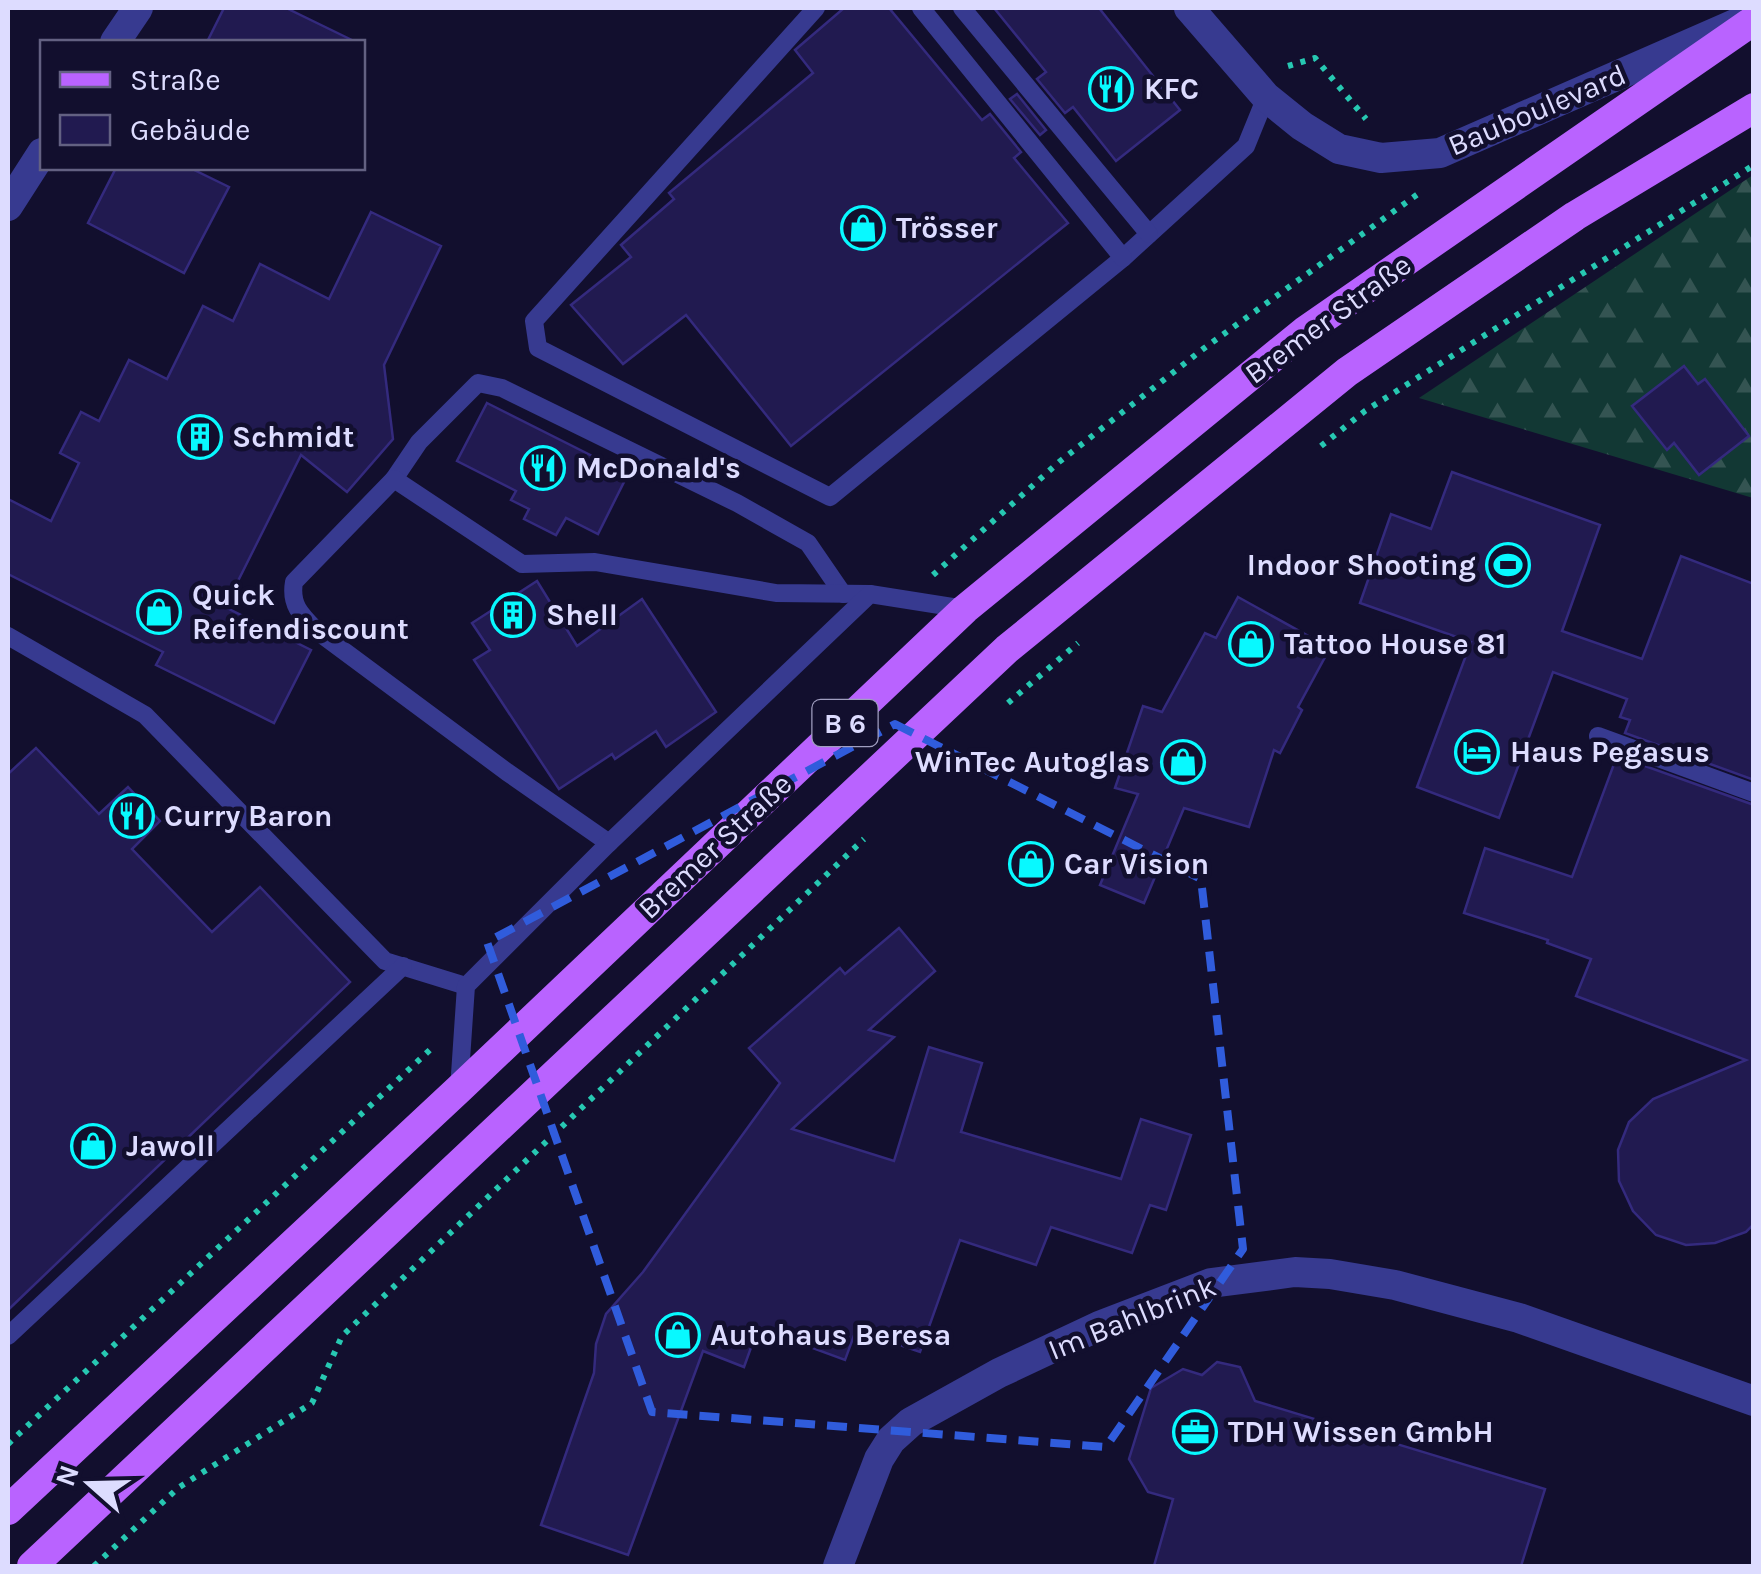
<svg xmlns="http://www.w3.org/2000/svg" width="1761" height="1574" viewBox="0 0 1761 1574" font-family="Karla,sans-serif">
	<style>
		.forest { fill: url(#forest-firs) }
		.building { fill: #211a50; stroke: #342a7e; stroke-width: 2.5 }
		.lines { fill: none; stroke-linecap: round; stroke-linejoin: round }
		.path { stroke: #27c8b2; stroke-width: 6; stroke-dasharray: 5 8; stroke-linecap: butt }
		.lane { stroke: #373a90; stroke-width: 18 }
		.street { stroke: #373a90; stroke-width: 30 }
		.primary { stroke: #b963ff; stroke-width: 30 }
		.marked { fill: none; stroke: #305cdc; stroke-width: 8; stroke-dasharray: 20 12; stroke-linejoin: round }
		.labels { text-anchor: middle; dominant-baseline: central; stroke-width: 9; stroke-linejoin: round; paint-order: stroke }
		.shield { fill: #120f2e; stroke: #a09ec0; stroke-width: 2.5 }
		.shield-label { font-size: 28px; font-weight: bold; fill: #dddcff }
		.poi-label { font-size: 30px; font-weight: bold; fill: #dddcff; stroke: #120f2e; text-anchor: start }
		.street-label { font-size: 30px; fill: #dddcff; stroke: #120f2e }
	</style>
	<defs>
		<pattern id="forest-firs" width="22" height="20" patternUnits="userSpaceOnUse" patternTransform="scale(2.5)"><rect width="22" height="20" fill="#123834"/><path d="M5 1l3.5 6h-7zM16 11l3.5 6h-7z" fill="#345452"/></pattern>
	</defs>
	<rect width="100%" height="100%" fill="#120f2e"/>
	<!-- forest -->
	<polygon class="forest" points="1753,175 1753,498 1419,398"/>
	<!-- building -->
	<g class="building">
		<polygon points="224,8 286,8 356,42 207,42"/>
		<polygon points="844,8 889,8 982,120 990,114 1021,152 1014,158 1068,223 791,446 686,315 623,364 571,305 631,257 621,245 674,199 669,193 813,73 795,50"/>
		<polygon points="994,8 1099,8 1180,110 1116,161 1073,107 1065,113 1037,79 1046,72"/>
		<polygon points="1017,94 1046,130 1040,135 1010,99"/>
		<polygon points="116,168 190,168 229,187 184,273 88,223"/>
		<polygon points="371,212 441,246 384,365 393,439 347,492 301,455 225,607 311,650 274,723 156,665 163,652 8,574 8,499 51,521 79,463 60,453 81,412 99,421 129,360 167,379 203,306 233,321 260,264 329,299"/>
		<polygon points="1684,366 1698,384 1705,379 1749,436 1699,475 1674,443 1667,450 1632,406"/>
		<polygon points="487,403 628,474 598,534 566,518 556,535 524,519 529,509 511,500 516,491 457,461"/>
		<polygon points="1452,472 1600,525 1562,631 1642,659 1681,556 1754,584 1754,780 1625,733 1630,720 1620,717 1627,699 1553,672 1499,818 1417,787 1471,642 1360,603 1391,514 1431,529"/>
		<polygon points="537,581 577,646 642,599 716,712 666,747 656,731 615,759 612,754 559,789 474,660 490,650 472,623"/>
		<polygon points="1238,597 1330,648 1298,707 1302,710 1280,753 1274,750 1249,827 1184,808 1144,903 1100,885 1138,794 1115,788 1143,706 1162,712 1205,633 1216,638"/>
		<polygon points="36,748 99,814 128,787 160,821 132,849 212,932 260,887 350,982 8,1310 8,774"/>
		<polygon points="1617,756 1754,805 1754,1224 1746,1232 1715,1243 1686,1245 1656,1235 1633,1211 1619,1181 1618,1150 1629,1122 1653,1099 1746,1060 1576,996 1591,959 1547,943 1548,940 1464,913 1485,848 1572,877"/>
		<polygon points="899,928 935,971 869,1030 894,1037 792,1129 894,1161 929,1047 982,1063 961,1132 1121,1179 1141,1119 1191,1135 1166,1210 1150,1205 1132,1253 1051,1227 1036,1265 960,1240 920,1352 856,1330 845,1360 758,1328 744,1367 703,1351 628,1555 541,1525 594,1373 596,1344 606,1314 643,1272 780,1083 749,1048 840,968 845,974"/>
		<polygon points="1217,1362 1240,1367 1255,1401 1545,1489 1521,1566 1154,1566 1173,1499 1148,1492 1129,1459 1151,1388 1183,1369 1202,1375"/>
	</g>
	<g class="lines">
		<!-- path -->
		<g class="path">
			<polyline points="1288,66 1315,58 1366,119"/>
			<polyline points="1321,446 1365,411 1754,165"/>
			<polyline points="933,575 1059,462 1203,349 1422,191"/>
			<polyline points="1008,703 1078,643"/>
			<polyline points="8,1444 433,1047"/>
			<polyline points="94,1566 178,1488 312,1403 342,1336 864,839"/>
		</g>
		<!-- lane -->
		<g class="lane">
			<polyline points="816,8 534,321 538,348 830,497 1123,258 1246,146 1266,97"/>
			<polyline points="921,8 1123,258"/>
			<polyline points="962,8 1149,234"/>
			<polyline points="394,479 419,442 478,383 502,388 737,503 808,543 843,594"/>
			<polyline points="8,636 145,715 385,961 466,986"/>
			<polyline points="1598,736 1754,793"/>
			<path d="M609,843l-102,-71 -190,-141c-16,-16 -27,-26 -23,-49l100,-103 128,85 73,-2 181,31 94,1"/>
			<polyline points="459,1089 466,986 609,843 870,594 965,609"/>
			<polyline points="8,1336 403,966"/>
		</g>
		<!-- street -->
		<g class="street">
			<polyline points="1189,8 1266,97 1302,126 1339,149 1381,158 1440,153 1735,24"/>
			<polyline points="115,42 138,8"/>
			<polyline points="8,206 42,153"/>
			<polyline points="838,1566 879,1459 891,1440 911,1422 999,1373 1099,1326 1211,1283 1295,1272 1330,1274 1395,1285 1519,1318 1754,1401"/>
		</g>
		<!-- primary -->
		<g class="primary">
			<polyline points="8,1510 459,1089 965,609 1305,331 1754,20"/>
			<polyline points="32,1566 1007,649 1347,372 1575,216 1754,108"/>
		</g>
	</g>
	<!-- marked area -->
	<path class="marked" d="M895,724l306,155 42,370 -137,198 -454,-35 -165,-470z"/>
	<!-- icons -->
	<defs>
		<g id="restaurant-ring" transform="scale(2.25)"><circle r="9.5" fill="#120f2e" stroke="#08f9ff" stroke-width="1.5"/><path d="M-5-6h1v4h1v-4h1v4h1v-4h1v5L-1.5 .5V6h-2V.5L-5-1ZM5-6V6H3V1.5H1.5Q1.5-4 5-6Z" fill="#08f9ff"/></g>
		<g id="shop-ring" transform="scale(2.25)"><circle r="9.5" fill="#120f2e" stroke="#08f9ff" stroke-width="1.5"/><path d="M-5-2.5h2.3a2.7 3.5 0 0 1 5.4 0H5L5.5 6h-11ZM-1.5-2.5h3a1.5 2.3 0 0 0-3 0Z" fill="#08f9ff"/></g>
		<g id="building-ring" transform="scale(2.25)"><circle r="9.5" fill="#120f2e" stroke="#08f9ff" stroke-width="1.5"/><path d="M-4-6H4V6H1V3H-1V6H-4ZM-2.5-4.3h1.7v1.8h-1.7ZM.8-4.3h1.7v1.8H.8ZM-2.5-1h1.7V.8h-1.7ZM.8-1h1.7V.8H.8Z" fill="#08f9ff"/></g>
		<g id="stadium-ring" transform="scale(2.25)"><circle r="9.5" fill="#120f2e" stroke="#08f9ff" stroke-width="1.5"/><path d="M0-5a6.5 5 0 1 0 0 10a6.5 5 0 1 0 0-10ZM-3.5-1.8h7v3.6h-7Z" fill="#08f9ff"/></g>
		<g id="hotel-ring" transform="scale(2.25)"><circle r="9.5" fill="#120f2e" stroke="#08f9ff" stroke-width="1.5"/><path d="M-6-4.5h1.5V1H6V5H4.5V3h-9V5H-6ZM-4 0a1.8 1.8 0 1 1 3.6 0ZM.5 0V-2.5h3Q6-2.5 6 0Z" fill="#08f9ff"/></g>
		<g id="office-ring" transform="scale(2.25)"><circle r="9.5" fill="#120f2e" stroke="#08f9ff" stroke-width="1.5"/><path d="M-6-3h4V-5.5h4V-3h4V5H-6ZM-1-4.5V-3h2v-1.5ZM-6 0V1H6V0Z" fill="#08f9ff"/></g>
	</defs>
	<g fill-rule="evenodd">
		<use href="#restaurant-ring" x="1111" y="89"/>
		<use href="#shop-ring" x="863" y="228"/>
		<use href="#building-ring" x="200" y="437"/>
		<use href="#restaurant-ring" x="543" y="468"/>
		<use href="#stadium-ring" x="1508" y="565"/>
		<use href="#shop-ring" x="159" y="612"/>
		<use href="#building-ring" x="513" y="615"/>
		<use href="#shop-ring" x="1251" y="644"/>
		<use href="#hotel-ring" x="1477" y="752"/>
		<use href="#shop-ring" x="1183" y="762"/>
		<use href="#restaurant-ring" x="132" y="816"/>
		<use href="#shop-ring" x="1031" y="864"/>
		<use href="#shop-ring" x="93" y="1146"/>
		<use href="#shop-ring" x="678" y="1335"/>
		<use href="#office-ring" x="1195" y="1432"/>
	</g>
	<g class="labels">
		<!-- shield labels -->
		<rect class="shield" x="812.5" y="700" width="65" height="46" rx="8"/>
		<g class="shield-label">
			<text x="845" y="723">B 6</text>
		</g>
		<!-- poi labels -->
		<g class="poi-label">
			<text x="1144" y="89">KFC</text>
			<text x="896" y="228">Trösser</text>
			<text x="232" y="437">Schmidt</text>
			<text x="576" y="468">McDonald's</text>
			<text x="1476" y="565" text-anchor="end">Indoor Shooting</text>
			<text x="192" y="595">Quick<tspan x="192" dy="34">Reifendiscount</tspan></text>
			<text x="546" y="615">Shell</text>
			<text x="1284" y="644">Tattoo House 81</text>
			<text x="1510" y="752">Haus Pegasus</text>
			<text x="1150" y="762" text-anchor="end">WinTec Autoglas</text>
			<text x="164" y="816">Curry Baron</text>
			<text x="1064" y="864">Car Vision</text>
			<text x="126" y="1146">Jawoll</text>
			<text x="710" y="1335">Autohaus Beresa</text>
			<text x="1228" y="1432">TDH Wissen GmbH</text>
		</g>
		<!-- street labels -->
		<g class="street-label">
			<text transform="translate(1537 110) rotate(-23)">Bauboulevard</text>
			<text transform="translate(1328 319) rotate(-36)">Bremer Straße</text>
			<text transform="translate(715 846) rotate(-43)">Bremer Straße</text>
			<text transform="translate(1132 1318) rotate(-22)">Im Bahlbrink</text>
		</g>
	</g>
	<!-- border -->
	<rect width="1761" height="1574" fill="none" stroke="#dddcff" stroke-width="20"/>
	<!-- legend -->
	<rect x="40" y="40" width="325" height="130" fill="#120f2e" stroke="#636182" stroke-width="2.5"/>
	<rect x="60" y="72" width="50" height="15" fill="#b963ff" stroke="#636182" stroke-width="2.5"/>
	<text x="130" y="90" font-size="30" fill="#dddcff">Straße</text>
	<rect x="60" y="115" width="50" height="30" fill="#211a50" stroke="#636182" stroke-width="2.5"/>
	<text x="130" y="140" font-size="30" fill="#dddcff">Gebäude</text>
	<!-- north arrow -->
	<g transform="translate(90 1484) rotate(290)" stroke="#120f2e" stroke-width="8" paint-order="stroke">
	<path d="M0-8L18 38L0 25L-18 38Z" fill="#dddcff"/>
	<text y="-15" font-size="28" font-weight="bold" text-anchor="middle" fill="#dddcff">N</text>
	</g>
</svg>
